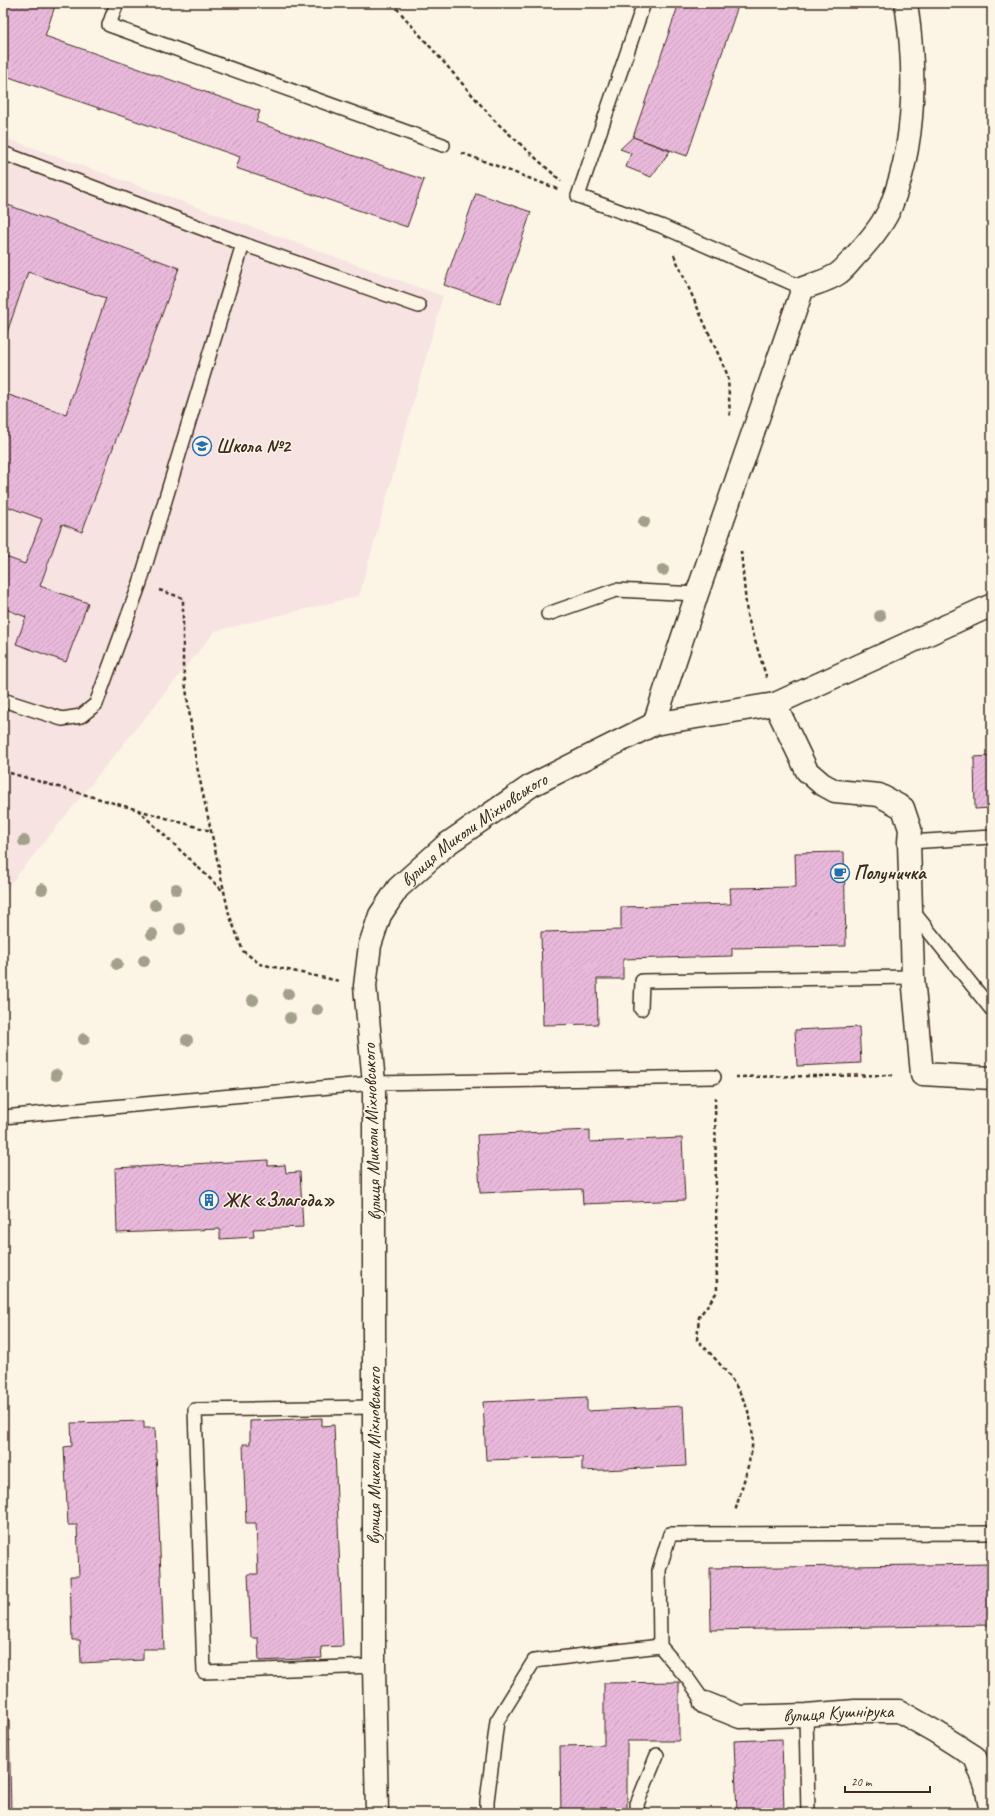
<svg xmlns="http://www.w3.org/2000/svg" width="995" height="1816" viewBox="0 0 995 1816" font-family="Caveat,sans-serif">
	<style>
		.built { fill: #f6e3e2 }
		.building { fill: url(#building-hatch); stroke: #3b2a1e }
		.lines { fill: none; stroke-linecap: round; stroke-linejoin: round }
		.lane-casing { stroke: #3b2a1e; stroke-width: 16 }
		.street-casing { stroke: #3b2a1e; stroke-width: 25 }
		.path { stroke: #3b2a1e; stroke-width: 2.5; stroke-dasharray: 4 3; stroke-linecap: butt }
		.lane { stroke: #fcf5e5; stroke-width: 13 }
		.street { stroke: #fcf5e5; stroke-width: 22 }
		.tree { fill: #a29f8b }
		.labels { text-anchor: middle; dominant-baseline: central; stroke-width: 3; stroke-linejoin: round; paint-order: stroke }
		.poi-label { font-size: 19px; font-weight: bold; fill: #3b2a1e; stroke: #fcf5e5; text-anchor: start }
		.street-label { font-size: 19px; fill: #3b2a1e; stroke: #fcf5e5 }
	</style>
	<defs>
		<pattern id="building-hatch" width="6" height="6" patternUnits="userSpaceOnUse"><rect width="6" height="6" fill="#e9b9db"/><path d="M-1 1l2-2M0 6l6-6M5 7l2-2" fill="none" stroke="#c99fbc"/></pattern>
	</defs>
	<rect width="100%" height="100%" fill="#fcf5e5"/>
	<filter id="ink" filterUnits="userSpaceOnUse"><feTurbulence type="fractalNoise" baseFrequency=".025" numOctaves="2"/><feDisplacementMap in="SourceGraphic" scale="8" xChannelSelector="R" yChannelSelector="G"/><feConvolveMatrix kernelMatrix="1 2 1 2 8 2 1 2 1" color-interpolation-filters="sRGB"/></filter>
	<g filter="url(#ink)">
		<!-- built -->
		<polygon class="built" points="3,137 443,296 359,596 215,631 3,893"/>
		<!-- building -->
		<g class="building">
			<polygon points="3,3 56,3 45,36 260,111 256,122 424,180 407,227 236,168 240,157 3,75"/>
			<polygon points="679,3 739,3 687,156 633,137"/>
			<polygon points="633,137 670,151 651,177 626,167 631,153 620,149"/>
			<polygon points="476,193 531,212 500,304 444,285"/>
			<polygon points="8,205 179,268 82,532 62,524 40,586 88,603 66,662 16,644 26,617 3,608 3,556 25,564 42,519 3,505 3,393 66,414 106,298 28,272 3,344 3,219"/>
			<polygon points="992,756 992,808 975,809 974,757"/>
			<polygon points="844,852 846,946 732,948 732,956 623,959 623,979 597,979 598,1024 543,1025 541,932 621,930 621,907 731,904 730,888 796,887 795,853"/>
			<polygon points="859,1027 861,1063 797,1066 795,1030"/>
			<polygon points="590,1130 590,1142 682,1138 685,1200 583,1204 582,1189 480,1193 477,1135"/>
			<polygon points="268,1160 268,1166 285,1165 286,1173 300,1172 303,1227 253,1229 254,1237 220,1239 220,1229 117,1233 115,1168"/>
			<polygon points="587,1397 587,1411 683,1406 686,1466 582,1471 582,1457 486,1460 483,1402"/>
			<polygon points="322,1418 322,1426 334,1425 343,1646 321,1647 322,1658 259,1661 258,1638 251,1638 248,1574 258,1574 256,1523 246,1523 243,1444 250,1444 250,1421"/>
			<polygon points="144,1421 144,1428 155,1428 164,1649 143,1649 143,1660 81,1663 80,1640 72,1640 70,1576 79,1576 77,1525 68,1525 64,1447 72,1446 71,1423"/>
			<polygon points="992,1564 992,1625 711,1630 710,1568"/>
			<polygon points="679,1682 679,1741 627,1741 627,1813 561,1813 560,1746 604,1745 604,1683"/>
			<polygon points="3,1720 9,1720 11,1813 3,1813"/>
			<polygon points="782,1739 784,1813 737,1813 734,1741"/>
		</g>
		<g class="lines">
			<!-- lane casing -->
			<g class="lane-casing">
				<g id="lane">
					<polyline points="117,3 109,25 443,145"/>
					<polyline points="644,3 578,196 661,226 803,288"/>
					<polyline points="3,153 243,244 419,306"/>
					<polyline points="548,614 616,590 697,594"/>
					<polyline points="3,700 62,719 81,716 96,704 140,583 243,244"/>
					<polyline points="909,842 992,837"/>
					<polyline points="911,909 992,1010"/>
					<polyline points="641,1009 642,981 913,977"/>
					<polyline points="3,1117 374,1083 714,1077"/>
					<polyline points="374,1666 204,1672 195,1410 374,1407"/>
					<polyline points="705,1703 688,1679 660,1646 659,1570 670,1534 992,1533"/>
					<polyline points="806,1715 808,1813"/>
					<polyline points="487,1813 487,1801 497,1721 534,1661 660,1646"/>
					<polyline points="638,1813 637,1804 657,1755"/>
				</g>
			</g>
			<!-- street casing -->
			<g class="street-casing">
				<g id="street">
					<polyline points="775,704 807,771 822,784 835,791 879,795 903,808 910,829 909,842 913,977 922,1074 992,1078"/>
					<path d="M654,724l43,-130 106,-306c11,-4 27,-8 36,-15 7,-5 13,-14 19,-20 12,-13 26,-30 33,-47 25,-63 25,-137 15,-203"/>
					<path id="s1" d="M705,1703l35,14 66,-2 49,-4h44l37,21 39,25 11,29 5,27"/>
					<path id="s2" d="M377,1813l-3,-147v-583l-9,-97 5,-41 10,-30 18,-27 49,-44 85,-59 122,-61 121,-20 217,-99"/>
				</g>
			</g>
			<!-- path -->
			<g class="path">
				<polyline points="392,3 495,121 561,181"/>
				<polyline points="462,153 558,189"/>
				<polyline points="674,255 728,376 730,417"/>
				<polyline points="741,551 747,615 767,679"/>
				<polyline points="159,590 183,598 183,666 196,762 229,914 243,951 260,964 339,981"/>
				<polyline points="3,771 138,810 224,892"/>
				<polyline points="138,810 211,831"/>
				<polyline points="735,1077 896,1075"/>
				<path d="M715,1097l2,195 -18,25 -2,23c30,29 63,68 54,113 -4,20 -11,40 -16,59"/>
			</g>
			<!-- lane -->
			<use href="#lane" class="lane"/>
			<!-- street -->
			<use href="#street" class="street"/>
		</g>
		<!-- trees -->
		<g class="tree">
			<circle cx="644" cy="522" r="6"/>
			<circle cx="663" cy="570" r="6"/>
			<circle cx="880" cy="616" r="6"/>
			<circle cx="24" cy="841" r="6"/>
			<circle cx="42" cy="889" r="6"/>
			<circle cx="176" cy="889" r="6"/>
			<circle cx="155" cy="905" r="6"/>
			<circle cx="180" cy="929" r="6"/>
			<circle cx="152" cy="934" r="6"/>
			<circle cx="144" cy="961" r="6"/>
			<circle cx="117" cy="964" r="6"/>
			<circle cx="288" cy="994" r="6"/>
			<circle cx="253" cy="1000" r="6"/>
			<circle cx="317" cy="1010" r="6"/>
			<circle cx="290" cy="1018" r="6"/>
			<circle cx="84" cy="1039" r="6"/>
			<circle cx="187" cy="1040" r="6"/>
			<circle cx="56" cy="1075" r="6"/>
		</g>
	</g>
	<!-- icons -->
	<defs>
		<g id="school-ring" transform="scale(1)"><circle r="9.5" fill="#fcf5e5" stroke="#1f6fb2" stroke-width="1.5"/><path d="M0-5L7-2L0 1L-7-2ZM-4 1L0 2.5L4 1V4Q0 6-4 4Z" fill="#1f6fb2"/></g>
		<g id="cafe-ring" transform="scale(1)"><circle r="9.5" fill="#fcf5e5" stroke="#1f6fb2" stroke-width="1.5"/><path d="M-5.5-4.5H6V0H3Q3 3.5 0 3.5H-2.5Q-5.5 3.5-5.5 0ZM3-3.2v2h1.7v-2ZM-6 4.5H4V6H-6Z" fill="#1f6fb2"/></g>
		<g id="building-ring" transform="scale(1)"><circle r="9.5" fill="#fcf5e5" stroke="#1f6fb2" stroke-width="1.5"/><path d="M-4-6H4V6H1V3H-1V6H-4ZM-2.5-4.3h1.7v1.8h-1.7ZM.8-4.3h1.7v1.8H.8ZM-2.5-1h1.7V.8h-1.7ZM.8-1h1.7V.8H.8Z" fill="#1f6fb2"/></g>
	</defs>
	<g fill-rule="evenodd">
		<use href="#school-ring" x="202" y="446"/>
		<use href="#cafe-ring" x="840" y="873"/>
		<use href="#building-ring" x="209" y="1200"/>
	</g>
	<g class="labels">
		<!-- poi labels -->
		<g class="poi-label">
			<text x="216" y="446">Школа №2</text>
			<text x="854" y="873">Полуничка</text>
			<text x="223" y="1200">ЖК «Злагода»</text>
		</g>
		<!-- street labels -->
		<g class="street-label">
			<text stroke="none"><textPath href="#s2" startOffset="1029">вулиця Миколи Міхновського</textPath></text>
			<text transform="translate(372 1132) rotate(-92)">вулиця Миколи Міхновського</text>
			<text transform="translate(374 1456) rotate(-90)">вулиця Миколи Міхновського</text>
			<text stroke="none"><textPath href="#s1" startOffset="136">вулиця Кушнірука</textPath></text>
		</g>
	</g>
	<!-- margin -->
	<rect width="995" height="1816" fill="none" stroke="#fcf5e5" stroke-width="16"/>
	<rect x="8" y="8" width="979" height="1800" fill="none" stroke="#3b2a1e" stroke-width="1.5" filter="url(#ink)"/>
	<!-- scale -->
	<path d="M845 1786v6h85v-6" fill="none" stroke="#3b2a1e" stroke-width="2"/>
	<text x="851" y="1786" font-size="12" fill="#3b2a1e" stroke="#fcf5e5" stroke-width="3" paint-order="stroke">20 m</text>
</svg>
